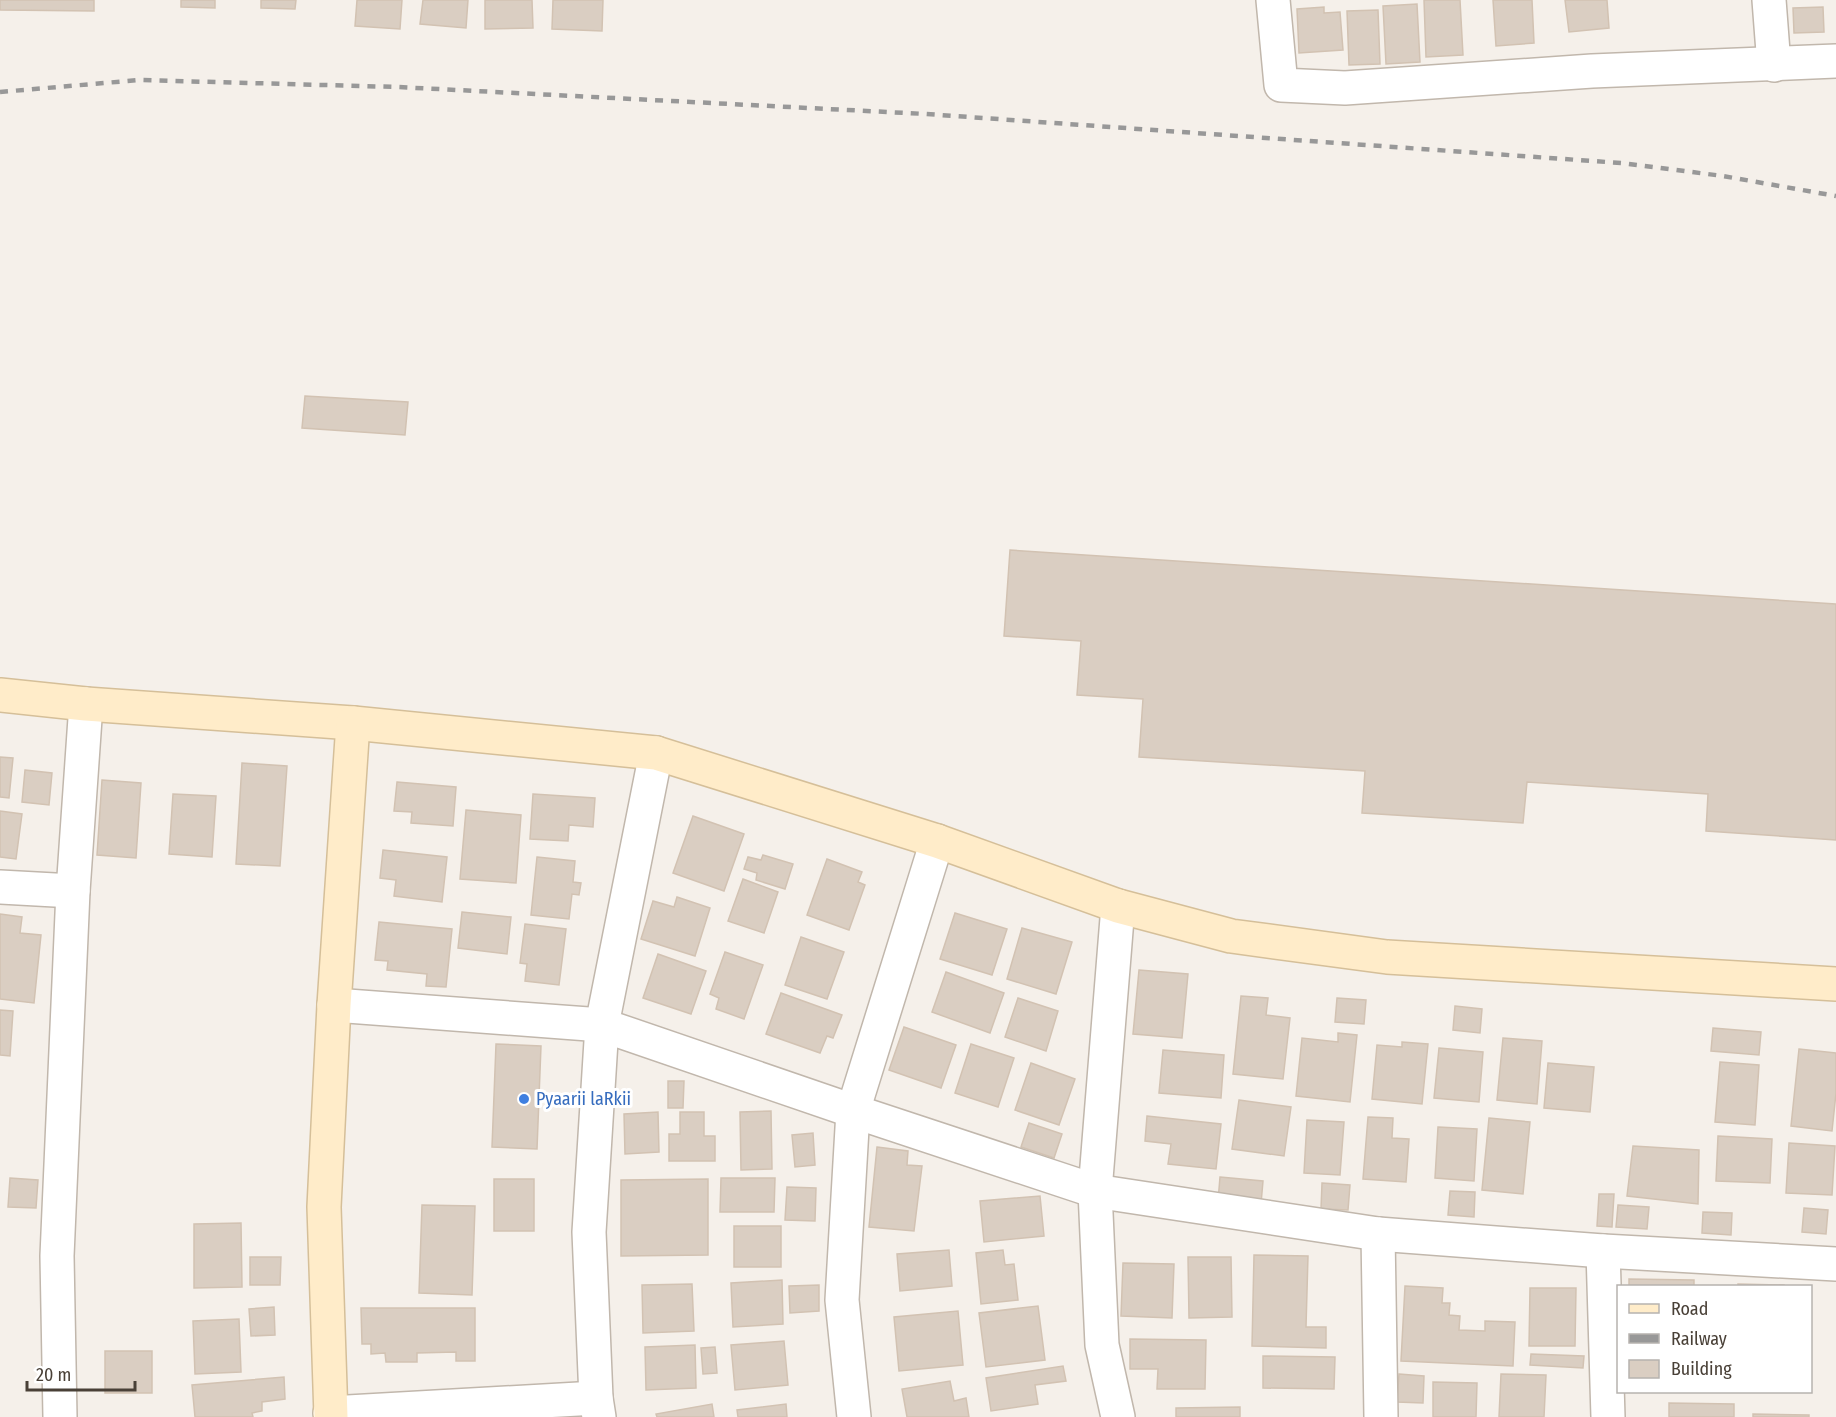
<svg xmlns="http://www.w3.org/2000/svg" width="1836" height="1417" viewBox="0 0 1836 1417" font-family="'Fira Sans Condensed',sans-serif">
	<style>
		.building { fill: #dacec2; stroke: #d2c2b2; stroke-width: 1.5 }
		.lines { fill: none; stroke-linecap: round; stroke-linejoin: round }
		.street-casing { stroke: #c1b7ac; stroke-width: 36 }
		.secondary-casing { stroke: #d5bf99; stroke-width: 36 }
		.street { stroke: #fff; stroke-width: 33 }
		.secondary { stroke: #ffecc9; stroke-width: 33 }
		.rail { stroke: #989898; stroke-width: 4.5; stroke-dasharray: 8 8; stroke-linecap: butt }
		.shop-dot { fill: #3f7fe0; stroke: #fff; stroke-width: 2 }
		.labels { text-anchor: middle; dominant-baseline: central; stroke-width: 6; stroke-linejoin: round; paint-order: stroke }
		.shop-label { font-size: 18px; fill: #366cbe; stroke: #fff; text-anchor: start }
	</style>
	<rect width="100%" height="100%" fill="#f5f0ea"/>
	<!-- building -->
	<g class="building">
		<polygon points="0,0 94,0 94,11 0,10"/>
		<polygon points="181,0 215,0 215,8 181,7"/>
		<polygon points="261,0 296,0 295,9 261,8"/>
		<polygon points="357,0 402,0 400,29 355,26"/>
		<polygon points="423,0 468,0 466,28 420,24"/>
		<polygon points="485,0 532,0 533,28 485,29"/>
		<polygon points="553,0 603,0 602,31 552,29"/>
		<polygon points="1424,0 1460,0 1463,55 1426,57"/>
		<polygon points="1493,0 1532,0 1534,43 1496,46"/>
		<polygon points="1565,0 1607,0 1609,28 1569,32"/>
		<polygon points="1417,4 1420,62 1386,64 1383,6"/>
		<polygon points="1324,7 1324,13 1340,12 1343,50 1299,53 1297,9"/>
		<polygon points="1823,7 1824,32 1794,33 1793,8"/>
		<polygon points="1378,10 1380,64 1349,65 1347,11"/>
		<polygon points="305,396 408,402 405,435 302,428"/>
		<polygon points="1010,550 1836,604 1836,840 1706,831 1708,794 1527,782 1523,823 1362,813 1365,771 1139,757 1143,699 1077,695 1081,641 1004,636"/>
		<polygon points="0,757 13,758 9,798 0,797"/>
		<polygon points="242,763 287,766 280,866 236,864"/>
		<polygon points="25,770 52,773 49,805 22,802"/>
		<polygon points="102,780 141,783 136,858 97,855"/>
		<polygon points="397,782 456,787 453,826 411,823 412,812 394,811"/>
		<polygon points="173,794 216,796 212,857 169,854"/>
		<polygon points="533,794 595,798 593,827 569,825 568,841 530,839"/>
		<polygon points="466,810 521,815 516,883 460,879"/>
		<polygon points="0,811 22,814 16,859 0,857"/>
		<polygon points="693,816 744,834 724,891 673,873"/>
		<polygon points="383,850 447,857 442,902 394,896 396,880 380,878"/>
		<polygon points="763,855 793,864 785,889 756,880 757,873 744,869 748,857 761,860"/>
		<polygon points="537,857 575,861 573,882 581,883 579,895 572,894 569,919 531,915"/>
		<polygon points="827,859 862,872 858,882 865,885 849,930 807,915"/>
		<polygon points="743,879 778,892 764,933 728,921"/>
		<polygon points="677,897 710,908 695,956 641,939 653,901 674,907"/>
		<polygon points="462,912 511,917 507,954 458,948"/>
		<polygon points="955,913 1007,929 992,975 940,959"/>
		<polygon points="0,914 22,917 20,933 41,935 34,1003 0,999"/>
		<polygon points="379,922 452,929 446,987 426,986 427,974 387,970 388,961 375,960"/>
		<polygon points="525,924 566,929 559,985 525,981 527,964 520,963"/>
		<polygon points="1022,928 1072,942 1056,994 1007,979"/>
		<polygon points="801,937 844,952 827,999 785,985"/>
		<polygon points="725,952 763,965 744,1019 716,1009 719,998 710,994"/>
		<polygon points="658,954 706,971 691,1014 643,998"/>
		<polygon points="1139,970 1188,974 1182,1038 1133,1034"/>
		<polygon points="946,972 1004,993 990,1033 932,1012"/>
		<polygon points="781,993 842,1015 833,1038 827,1036 820,1053 766,1034"/>
		<polygon points="1241,996 1268,998 1266,1015 1290,1018 1283,1079 1233,1074"/>
		<polygon points="1018,998 1058,1011 1046,1051 1005,1037"/>
		<polygon points="1337,998 1366,1000 1364,1024 1335,1022"/>
		<polygon points="1455,1006 1482,1009 1480,1033 1453,1030"/>
		<polygon points="0,1010 13,1011 10,1056 0,1055"/>
		<polygon points="904,1027 956,1045 941,1088 889,1070"/>
		<polygon points="1713,1028 1761,1032 1759,1055 1711,1051"/>
		<polygon points="1338,1033 1357,1035 1350,1102 1296,1096 1302,1038 1338,1042"/>
		<polygon points="1503,1038 1542,1041 1537,1104 1497,1100"/>
		<polygon points="1402,1042 1428,1044 1422,1104 1372,1099 1377,1045 1402,1047"/>
		<polygon points="496,1044 541,1046 537,1149 492,1147"/>
		<polygon points="971,1044 1014,1058 998,1107 955,1093"/>
		<polygon points="1439,1048 1483,1052 1479,1102 1434,1098"/>
		<polygon points="1799,1049 1836,1053 1836,1093 1832,1131 1791,1126"/>
		<polygon points="1163,1050 1224,1055 1221,1098 1159,1093"/>
		<polygon points="1720,1062 1759,1065 1755,1125 1715,1122"/>
		<polygon points="1031,1063 1075,1079 1059,1125 1015,1110"/>
		<polygon points="1548,1063 1594,1067 1590,1112 1544,1108"/>
		<polygon points="668,1081 684,1081 683,1108 668,1108"/>
		<polygon points="1239,1100 1291,1107 1284,1156 1232,1149"/>
		<polygon points="771,1111 772,1169 741,1170 740,1112"/>
		<polygon points="658,1112 659,1152 625,1154 624,1114"/>
		<polygon points="680,1112 704,1112 704,1136 715,1136 715,1161 669,1161 669,1134 680,1134"/>
		<polygon points="1147,1116 1221,1124 1216,1169 1168,1164 1171,1144 1145,1141"/>
		<polygon points="1368,1117 1393,1118 1392,1138 1409,1139 1406,1182 1363,1179"/>
		<polygon points="1489,1118 1530,1122 1523,1194 1482,1190"/>
		<polygon points="1307,1120 1344,1122 1340,1175 1304,1173"/>
		<polygon points="1029,1123 1062,1134 1054,1158 1021,1147"/>
		<polygon points="1438,1127 1477,1129 1474,1181 1435,1178"/>
		<polygon points="813,1133 815,1165 795,1167 792,1135"/>
		<polygon points="1718,1136 1772,1139 1770,1183 1716,1181"/>
		<polygon points="1789,1143 1835,1146 1832,1195 1786,1193"/>
		<polygon points="1633,1146 1699,1150 1698,1204 1627,1196"/>
		<polygon points="877,1147 908,1151 907,1165 922,1166 914,1231 869,1227"/>
		<polygon points="1220,1177 1263,1181 1261,1204 1218,1201"/>
		<polygon points="10,1178 38,1180 36,1208 8,1207"/>
		<polygon points="721,1178 775,1178 774,1212 720,1212"/>
		<rect x="494" y="1179" width="40" height="52"/>
		<polygon points="708,1179 708,1255 621,1256 621,1180"/>
		<polygon points="1322,1183 1350,1185 1348,1210 1321,1209"/>
		<polygon points="787,1187 816,1188 815,1221 785,1220"/>
		<polygon points="1450,1191 1475,1192 1474,1217 1448,1215"/>
		<polygon points="1599,1194 1614,1194 1612,1227 1597,1226"/>
		<polygon points="1040,1196 1044,1236 984,1242 980,1201"/>
		<polygon points="422,1205 475,1206 472,1295 419,1293"/>
		<polygon points="1618,1205 1649,1207 1647,1229 1616,1227"/>
		<polygon points="1804,1208 1828,1210 1826,1234 1802,1232"/>
		<polygon points="1703,1212 1732,1213 1731,1235 1702,1233"/>
		<polygon points="241,1223 242,1287 194,1288 194,1224"/>
		<rect x="734" y="1226" width="47" height="41"/>
		<polygon points="949,1250 952,1286 900,1291 897,1254"/>
		<polygon points="1003,1250 1005,1265 1014,1264 1018,1300 981,1304 976,1253"/>
		<polygon points="1254,1255 1308,1256 1306,1327 1326,1327 1326,1348 1252,1346"/>
		<polygon points="250,1257 281,1257 280,1285 250,1285"/>
		<polygon points="1188,1257 1231,1257 1232,1317 1189,1318"/>
		<polygon points="1123,1263 1174,1264 1172,1318 1121,1316"/>
		<polygon points="1629,1279 1694,1280 1694,1286 1629,1286"/>
		<polygon points="782,1280 783,1324 733,1327 731,1283"/>
		<polygon points="692,1284 694,1331 643,1333 642,1285"/>
		<polygon points="1738,1284 1784,1285 1784,1286 1738,1286"/>
		<polygon points="819,1285 819,1311 790,1313 789,1286"/>
		<polygon points="1405,1286 1443,1288 1442,1303 1450,1303 1449,1315 1460,1316 1459,1330 1485,1331 1485,1321 1515,1322 1513,1366 1401,1361"/>
		<polygon points="1530,1288 1576,1288 1575,1346 1529,1346"/>
		<polygon points="1038,1306 1045,1360 986,1367 979,1313"/>
		<polygon points="274,1307 275,1335 251,1336 249,1309"/>
		<polygon points="361,1308 475,1308 475,1361 456,1361 456,1352 417,1353 417,1362 386,1362 385,1353 371,1354 371,1344 362,1344"/>
		<polygon points="958,1311 963,1365 899,1371 894,1317"/>
		<polygon points="239,1319 241,1372 195,1374 193,1321"/>
		<polygon points="1130,1339 1206,1340 1205,1389 1157,1389 1158,1369 1130,1369"/>
		<polygon points="784,1341 788,1385 735,1390 731,1345"/>
		<polygon points="695,1345 696,1388 646,1390 645,1347"/>
		<polygon points="715,1347 717,1373 703,1374 701,1348"/>
		<rect x="105" y="1351" width="47" height="42"/>
		<polygon points="1531,1354 1584,1356 1583,1368 1530,1365"/>
		<polygon points="1263,1356 1335,1357 1334,1389 1263,1388"/>
		<polygon points="1063,1366 1066,1381 1035,1385 1038,1404 991,1411 986,1378"/>
		<polygon points="1399,1374 1424,1376 1423,1403 1397,1402"/>
		<polygon points="1501,1374 1546,1375 1544,1417 1499,1417"/>
		<polygon points="284,1377 285,1399 262,1402 262,1411 252,1413 253,1417 195,1417 192,1385"/>
		<polygon points="950,1381 954,1401 966,1398 969,1417 907,1417 902,1389"/>
		<polygon points="1433,1382 1477,1383 1476,1417 1433,1417"/>
		<polygon points="1669,1403 1734,1404 1734,1417 1669,1417"/>
		<polygon points="712,1404 714,1417 657,1417 656,1414"/>
		<polygon points="786,1404 787,1417 738,1417 737,1410"/>
		<polygon points="1240,1407 1240,1417 1176,1417 1176,1408"/>
		<polygon points="1753,1414 1809,1415 1809,1417 1753,1417"/>
	</g>
	<g class="lines">
		<!-- street casing -->
		<g class="street-casing">
			<g id="street">
				<polyline points="1273,0 1281,85 1345,88 1592,71 1836,61"/>
				<polyline points="1769,0 1774,65"/>
				<polyline points="0,887 73,891"/>
				<polyline points="334,1005 602,1025 853,1111 1095,1191 1378,1234 1603,1251 1836,1264"/>
				<polyline points="1378,1234 1381,1417"/>
				<polyline points="1603,1251 1608,1417"/>
				<polyline points="330,1413 596,1398"/>
				<polyline points="60,1417 57,1256 73,891 86,704"/>
				<polyline points="599,1417 596,1398 589,1232 602,1025 656,753"/>
				<polyline points="854,1417 842,1300 853,1111 937,841"/>
				<polyline points="1118,1417 1102,1345 1095,1191 1118,906"/>
			</g>
		</g>
		<!-- secondary casing -->
		<g class="secondary-casing">
			<g id="secondary">
				<polyline points="0,695 86,704 353,723 656,753 937,841 1118,906 1231,936 1387,957 1836,984"/>
				<polyline points="331,1417 324,1207 334,1005 353,723"/>
			</g>
		</g>
		<!-- street -->
		<use href="#street" class="street"/>
		<!-- secondary -->
		<use href="#secondary" class="secondary"/>
		<!-- rail -->
		<polyline class="rail" points="0,92 139,80 398,87 926,114 1621,163 1723,176 1836,196"/>
	</g>
	<!-- markers -->
	<circle class="shop-dot" cx="524" cy="1099" r="6"/>
	<g class="labels">
		<!-- shop labels -->
		<g class="shop-label">
			<text x="536" y="1099">Pyaarii laRkii</text>
		</g>
	</g>
	<!-- legend -->
	<rect x="1617" y="1285" width="195" height="108" fill="#ffffff" stroke="#b6b3af" stroke-width="1.5"/>
	<rect x="1629" y="1304" width="30" height="9" fill="#ffecc9" stroke="#b6b3af" stroke-width="1.5"/>
	<text x="1671" y="1315" font-size="18" fill="#494037">Road</text>
	<rect x="1629" y="1334" width="30" height="9" fill="#989898" stroke="#b6b3af" stroke-width="1.5"/>
	<text x="1671" y="1345" font-size="18" fill="#494037">Railway</text>
	<rect x="1629" y="1360" width="30" height="18" fill="#dacec2" stroke="#b6b3af" stroke-width="1.5"/>
	<text x="1671" y="1375" font-size="18" fill="#494037">Building</text>
	<!-- scale -->
	<path d="M27 1381v9h108v-9" fill="none" stroke="#494037" stroke-width="3"/>
	<text x="36" y="1381" font-size="18" fill="#494037" stroke="#ffffff" stroke-width="4.5" paint-order="stroke">20 m</text>
</svg>
